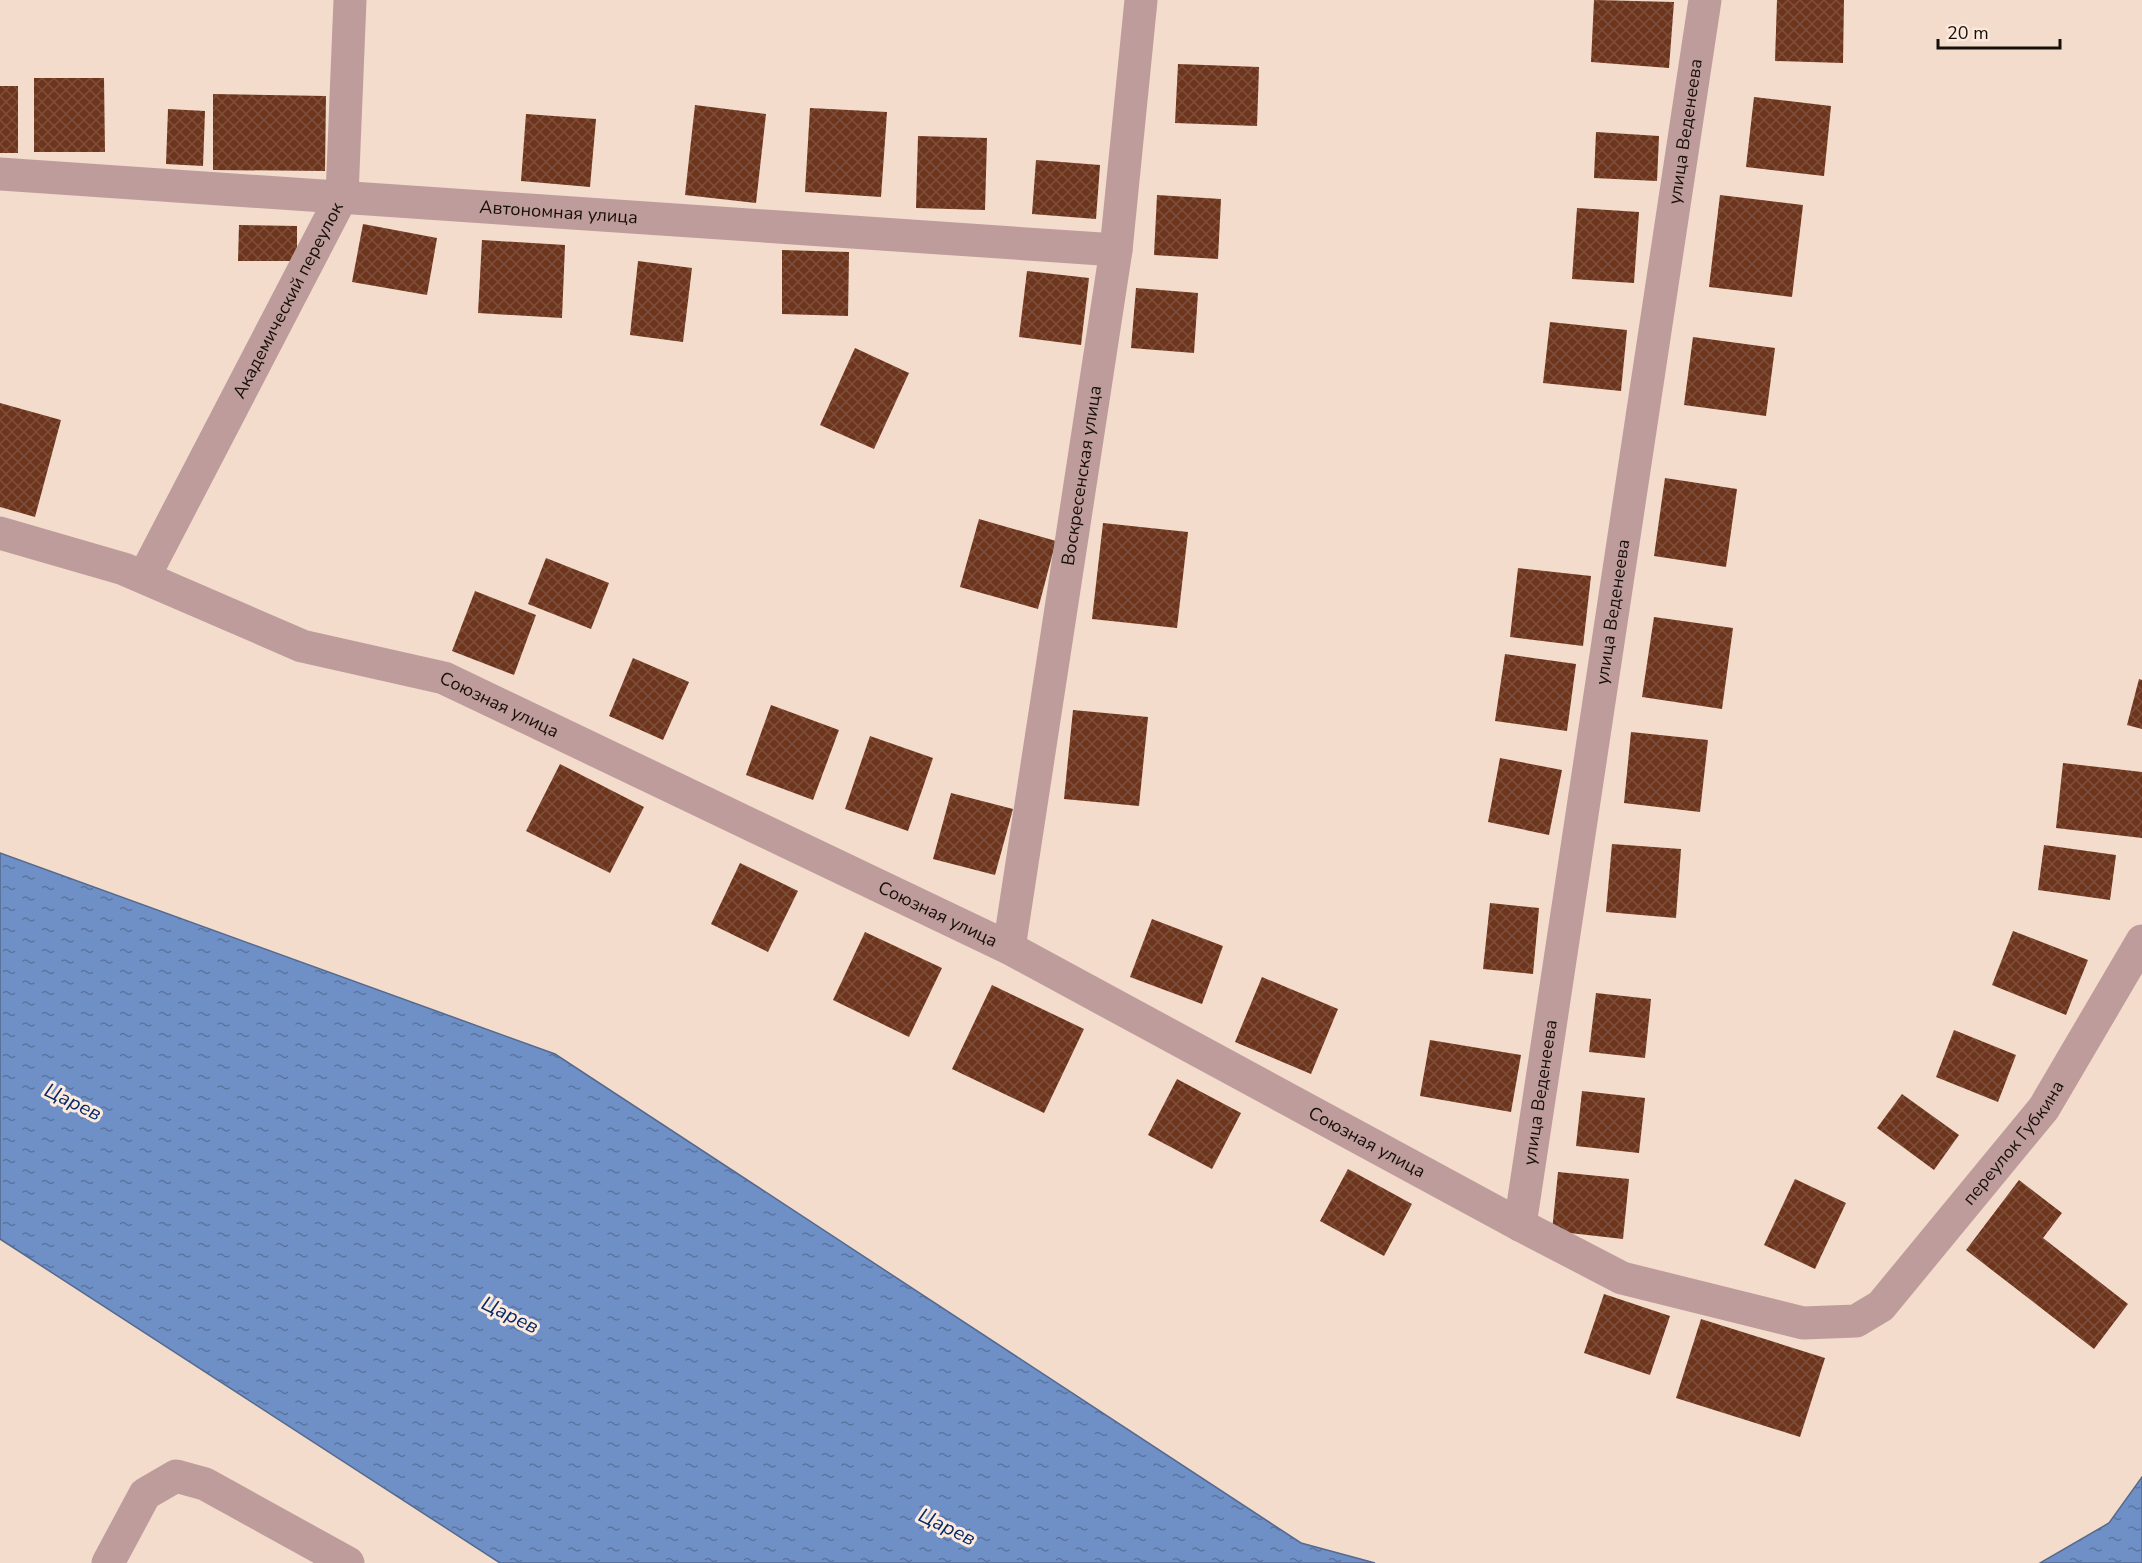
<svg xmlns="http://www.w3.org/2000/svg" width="2142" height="1563" viewBox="0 0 2142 1563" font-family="'Nunito Sans',sans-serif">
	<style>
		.water { fill: url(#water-ripples); stroke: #55698e; stroke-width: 1.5 }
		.building { fill: url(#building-cross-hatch) }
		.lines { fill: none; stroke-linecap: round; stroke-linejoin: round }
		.street { stroke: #be9c9b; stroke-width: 33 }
		.labels { text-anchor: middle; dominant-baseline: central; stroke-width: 6; stroke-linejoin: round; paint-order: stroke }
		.street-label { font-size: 18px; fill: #170f0a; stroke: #fdeadd }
		.water-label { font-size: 20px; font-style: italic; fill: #042a6a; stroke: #fdeadd }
	</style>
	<defs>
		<pattern id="water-ripples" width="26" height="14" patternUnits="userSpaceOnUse" patternTransform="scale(1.5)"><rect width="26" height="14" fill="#6f90c6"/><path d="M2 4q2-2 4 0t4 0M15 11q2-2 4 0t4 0" fill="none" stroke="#5a749f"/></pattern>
		<pattern id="building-cross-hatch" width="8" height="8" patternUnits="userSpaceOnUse" patternTransform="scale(1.5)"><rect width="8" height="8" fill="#6e351d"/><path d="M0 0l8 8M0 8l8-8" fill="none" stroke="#7d4f3c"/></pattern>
	</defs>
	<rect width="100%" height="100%" fill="#f3dccb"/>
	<!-- water -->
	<g class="water">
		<polygon points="0,853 555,1054 1301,1543 1375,1563 500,1563 0,1239"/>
		<polygon points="2142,1477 2142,1563 2040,1563 2109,1523"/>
	</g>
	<!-- building -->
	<g class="building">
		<polygon points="1594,0 1674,2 1669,68 1591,62"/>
		<polygon points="1777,0 1844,0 1843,63 1775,61"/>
		<polygon points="1178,64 1259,67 1257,126 1175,123"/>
		<polygon points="34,78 104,78 105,152 34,152"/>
		<rect x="0" y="86" width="18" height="67"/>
		<polygon points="213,94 326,96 325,171 213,170"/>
		<polygon points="1754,97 1831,106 1824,176 1746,167"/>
		<polygon points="695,105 766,114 756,203 685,195"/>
		<polygon points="810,108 887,112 881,197 805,192"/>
		<polygon points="168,109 205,111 203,166 166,164"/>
		<polygon points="526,114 596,119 590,187 521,181"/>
		<polygon points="1596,132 1659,136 1657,181 1594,178"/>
		<polygon points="918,136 987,138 985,210 916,208"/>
		<polygon points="1036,160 1100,165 1096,219 1032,214"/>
		<polygon points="1157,195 1221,199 1218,259 1154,255"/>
		<polygon points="1720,195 1803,205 1792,297 1709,287"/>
		<polygon points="1577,208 1639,212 1634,283 1572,279"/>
		<polygon points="363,224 437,238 427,295 352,282"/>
		<polygon points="239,225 297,226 297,261 238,261"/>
		<polygon points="482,240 565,245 562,318 478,313"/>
		<polygon points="782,250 849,252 848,316 782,314"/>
		<polygon points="638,261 692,268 683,342 630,335"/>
		<polygon points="1027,271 1089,278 1081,345 1019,337"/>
		<polygon points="1136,288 1198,293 1194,353 1131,348"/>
		<polygon points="1550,322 1627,330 1621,391 1543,383"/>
		<polygon points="1693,337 1775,348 1766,416 1684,405"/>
		<polygon points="855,348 909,373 874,449 820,425"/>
		<polygon points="0,403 61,420 35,517 0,507"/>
		<polygon points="1665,478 1737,489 1726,567 1654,556"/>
		<polygon points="979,519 1056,541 1038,609 960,587"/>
		<polygon points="1103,523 1188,532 1177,628 1092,619"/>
		<polygon points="546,558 609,583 591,629 528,604"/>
		<polygon points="1518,568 1591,576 1583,646 1510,637"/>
		<polygon points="475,591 536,615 514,675 452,651"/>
		<polygon points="1654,617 1733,628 1722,709 1642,697"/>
		<polygon points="1505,654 1576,664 1567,731 1495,721"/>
		<polygon points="633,658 689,682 663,740 609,716"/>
		<polygon points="2139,679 2142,680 2142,729 2127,725"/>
		<polygon points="771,705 839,730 813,800 746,775"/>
		<polygon points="1073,710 1148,717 1139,806 1064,799"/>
		<polygon points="1631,732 1708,740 1700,812 1624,803"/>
		<polygon points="870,736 933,758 908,831 845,809"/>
		<polygon points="1500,758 1562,770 1549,835 1488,822"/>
		<polygon points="2063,763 2142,772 2142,838 2056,828"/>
		<polygon points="560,764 644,807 610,873 526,831"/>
		<polygon points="951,793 1013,809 995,875 933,859"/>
		<polygon points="1612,844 1681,849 1676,918 1606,912"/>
		<polygon points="2044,845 2116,855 2110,900 2038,890"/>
		<polygon points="740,863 798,891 768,952 711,924"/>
		<polygon points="1490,903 1539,908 1533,974 1483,969"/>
		<polygon points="1152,919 1223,946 1202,1004 1130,977"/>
		<polygon points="2013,931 2088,960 2066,1015 1992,985"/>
		<polygon points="865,932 942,968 909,1037 833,1000"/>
		<polygon points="1262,977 1338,1009 1311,1074 1235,1042"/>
		<polygon points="992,985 1084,1029 1044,1113 952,1069"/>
		<polygon points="1596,993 1651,999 1645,1058 1589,1052"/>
		<polygon points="1954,1030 2016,1055 1998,1102 1936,1077"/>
		<polygon points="1430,1040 1521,1055 1511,1112 1420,1096"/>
		<polygon points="1177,1079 1241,1113 1212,1169 1148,1135"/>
		<polygon points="1582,1091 1645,1098 1639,1153 1576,1146"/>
		<polygon points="1902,1094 1959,1135 1934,1170 1877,1128"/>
		<polygon points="1348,1169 1412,1204 1384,1256 1320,1221"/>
		<polygon points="1558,1172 1629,1179 1623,1239 1552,1231"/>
		<polygon points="1795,1179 1846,1203 1815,1269 1764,1245"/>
		<polygon points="2019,1180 2062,1213 2043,1238 2128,1304 2094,1349 1966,1250"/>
		<polygon points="1604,1294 1670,1316 1650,1375 1584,1353"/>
		<polygon points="1701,1319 1825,1358 1800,1437 1676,1398"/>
	</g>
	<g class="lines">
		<!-- street -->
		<g class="street">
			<path id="s1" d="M0,174l1116,76"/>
			<path id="s2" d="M0,533l124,36 178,77 142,32 565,270 511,277 102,53 181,45 53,-2 25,-15 163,-198 98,-167"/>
			<path id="s3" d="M144,577l198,-381 8,-196"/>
			<path id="s4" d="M1009,948l107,-698 25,-250"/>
			<path id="s5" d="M1520,1225l185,-1225"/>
			<polyline points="108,1563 145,1494 176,1476 205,1484 348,1563"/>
		</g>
	</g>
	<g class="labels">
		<!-- street labels -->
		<g class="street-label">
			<text stroke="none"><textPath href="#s5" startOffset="1106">улица Веденеева</textPath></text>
			<text stroke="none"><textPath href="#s1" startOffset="560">Автономная улица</textPath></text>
			<text stroke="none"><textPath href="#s3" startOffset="312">Академический переулок</textPath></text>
			<text stroke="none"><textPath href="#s4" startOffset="478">Воскресенская улица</textPath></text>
			<text stroke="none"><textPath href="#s5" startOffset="620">улица Веденеева</textPath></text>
			<text stroke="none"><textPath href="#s2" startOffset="530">Союзная улица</textPath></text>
			<text stroke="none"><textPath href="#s2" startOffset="1016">Союзная улица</textPath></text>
			<text stroke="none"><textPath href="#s5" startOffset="134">улица Веденеева</textPath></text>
			<text stroke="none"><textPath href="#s2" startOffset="1502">Союзная улица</textPath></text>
			<text stroke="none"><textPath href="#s2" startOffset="2270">переулок Губкина</textPath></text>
		</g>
		<!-- water labels -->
		<g class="water-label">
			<text transform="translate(73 1102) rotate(26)">Царев</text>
			<text transform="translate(510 1315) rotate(26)">Царев</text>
			<text transform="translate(947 1527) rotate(26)">Царев</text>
		</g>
	</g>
	<!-- scale -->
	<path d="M1938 39v9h122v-9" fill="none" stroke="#170f0a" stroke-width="3"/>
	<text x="1947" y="39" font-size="18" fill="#170f0a" stroke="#fdeadd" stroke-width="4.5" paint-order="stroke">20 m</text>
</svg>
